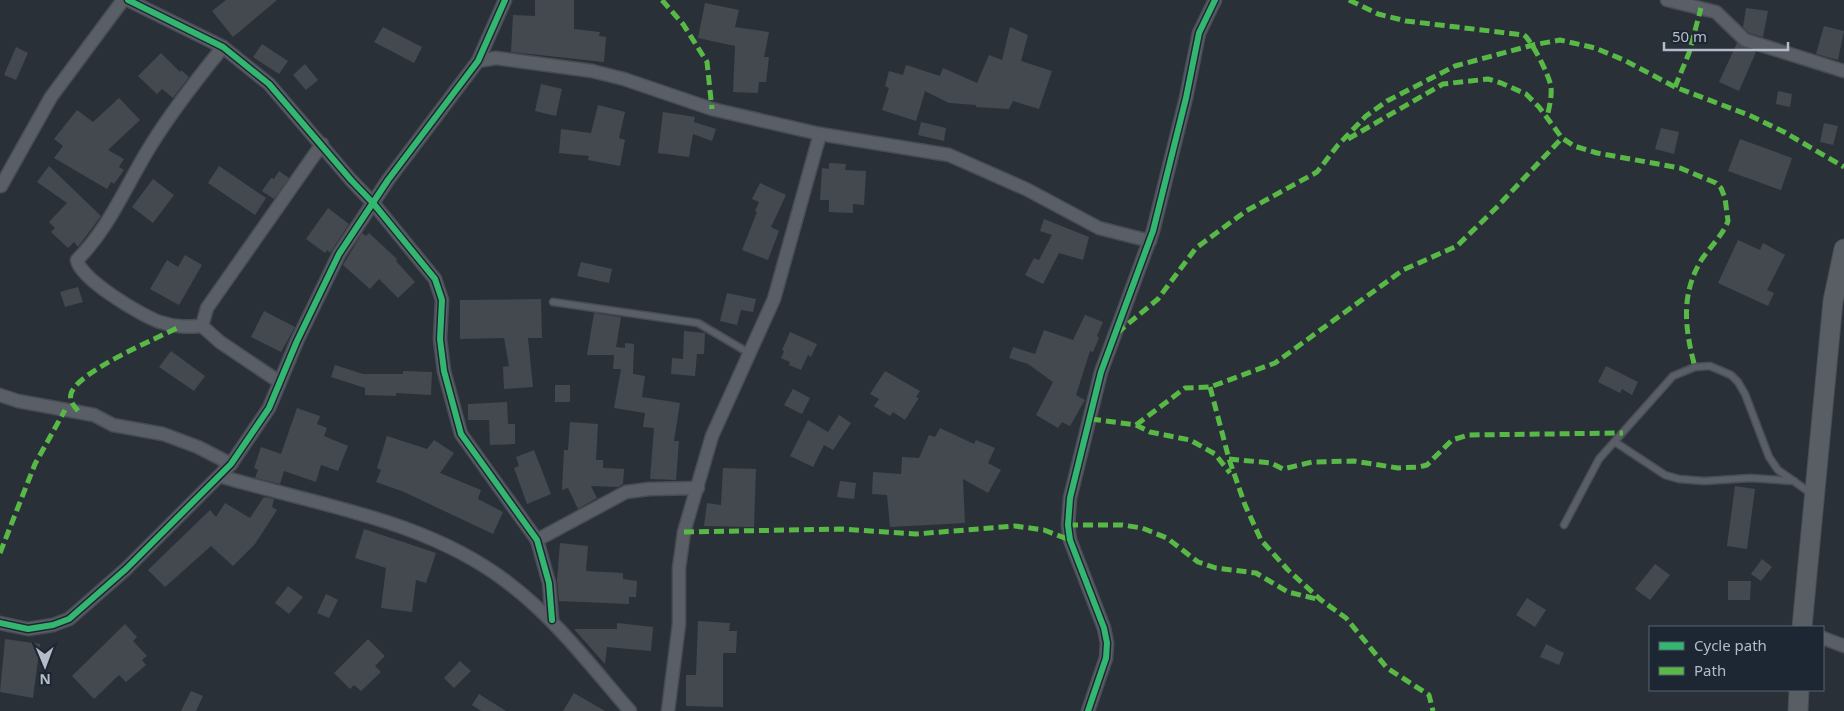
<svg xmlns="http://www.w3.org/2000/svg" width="1844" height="711" viewBox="0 0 1844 711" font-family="'Noto Sans',sans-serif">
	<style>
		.building { fill: #444950 }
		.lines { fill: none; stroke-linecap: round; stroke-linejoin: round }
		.service-casing { stroke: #484c53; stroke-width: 9 }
		.minor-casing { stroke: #484c53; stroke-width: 15 }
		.secondary-casing { stroke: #484c53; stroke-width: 21 }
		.service { stroke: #5a5e66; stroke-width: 6 }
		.minor { stroke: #5a5e66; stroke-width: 12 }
		.secondary { stroke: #595d64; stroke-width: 19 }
		.quiet { stroke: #58b947; stroke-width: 5; stroke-dasharray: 10 5; stroke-linecap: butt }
		.cycleway-casing { stroke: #1d2633; stroke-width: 9 }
		.cycleway { stroke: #33b770; stroke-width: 6 }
	</style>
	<rect width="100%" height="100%" fill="#2a3038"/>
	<!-- building -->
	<g class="building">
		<polygon points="226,0 277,0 233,37 212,11"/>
		<polygon points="535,0 574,0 574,29 600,32 599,36 606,37 604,62 511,52 513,15 535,16"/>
		<polygon points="705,3 739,10 735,27 769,32 764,57 769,57 766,82 759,82 758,93 733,92 735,46 698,38"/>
		<polygon points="1746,8 1768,11 1763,37 1749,33 1743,27"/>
		<polygon points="1824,26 1844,31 1838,60 1816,54"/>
		<polygon points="383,27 422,47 414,63 374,42"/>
		<polygon points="1010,27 1028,35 1021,61 1052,71 1039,109 1013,101 1009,109 976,107 976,105 949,103 925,91 916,121 882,110 889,88 885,86 889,71 903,75 906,65 940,76 943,68 977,83 989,55 1002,60"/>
		<polygon points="1737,43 1756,52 1739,91 1719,82"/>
		<polygon points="262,44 288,61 279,74 253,57"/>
		<polygon points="16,47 28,53 16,80 4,75"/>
		<polygon points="161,53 180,72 181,70 189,77 173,98 162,89 157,94 138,76"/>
		<polygon points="305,64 318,80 306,90 293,75"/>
		<polygon points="541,84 562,89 556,116 535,111"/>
		<polygon points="1778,91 1792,94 1790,107 1776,104"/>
		<polygon points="119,98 140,120 108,150 124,159 119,167 124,170 114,184 111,182 107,189 54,158 63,146 54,139 77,110 93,122"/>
		<polygon points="598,105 625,112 619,138 625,140 620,166 588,160 589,156 559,153 561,129 591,133"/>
		<polygon points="663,112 695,117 694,122 716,129 712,141 693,134 689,157 658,153"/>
		<polygon points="921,122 946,128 944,141 918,135"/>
		<polygon points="1824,123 1838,126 1833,145 1820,142"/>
		<polygon points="1661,128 1679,132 1674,154 1655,149"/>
		<polygon points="1740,139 1792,158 1781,190 1728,171"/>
		<polygon points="829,163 846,164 845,170 866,171 864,205 853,204 853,213 829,212 829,200 820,200 822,168 829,169"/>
		<polygon points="49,166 101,216 78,247 74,242 68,248 51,232 55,228 49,222 67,203 37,182"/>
		<polygon points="219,166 266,198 255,215 208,183"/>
		<polygon points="279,171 289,178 274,199 262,191 271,178 274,179"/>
		<polygon points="153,179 174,195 153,223 132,207"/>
		<polygon points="760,183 786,195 771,227 779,231 768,260 742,250 757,212 755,211 759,202 752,199"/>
		<polygon points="328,208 349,224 330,253 327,250 325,253 306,239"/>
		<polygon points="1044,219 1089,237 1083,260 1059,253 1043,284 1025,275 1034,258 1039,260 1052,235 1040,231"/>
		<polygon points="362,233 366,236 369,233 397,259 396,261 415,282 398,298 379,279 370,289 343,265"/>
		<polygon points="1738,240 1760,250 1763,243 1785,255 1767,290 1774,293 1768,306 1718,283"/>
		<polygon points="185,255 202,265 179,305 150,289 167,260 178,267"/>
		<polygon points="581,262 612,269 609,283 577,276"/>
		<polygon points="78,287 83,302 65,307 60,292"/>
		<polygon points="727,293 756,299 753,312 741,310 737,325 720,321"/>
		<polygon points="541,299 542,338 528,338 533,387 504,389 503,367 509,366 504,338 460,339 460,300"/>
		<polygon points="264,311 295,327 281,352 251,337"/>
		<polygon points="594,313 621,317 616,347 625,348 625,343 634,344 633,374 645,376 642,397 680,403 674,441 679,441 676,480 650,479 654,428 643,427 645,413 614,408 621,369 613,369 614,355 587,355"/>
		<polygon points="1085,315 1103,322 1097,336 1099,338 1093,352 1090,351 1076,395 1085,400 1070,426 1062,422 1058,428 1036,415 1053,382 1028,364 1009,358 1013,347 1035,354 1044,330 1073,340"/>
		<polygon points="684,331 705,333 704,354 697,354 695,376 671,374 672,358 683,359"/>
		<polygon points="790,332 817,344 811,357 808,355 801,370 789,365 790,362 781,358 784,351 782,350"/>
		<polygon points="171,351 205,376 194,391 159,367"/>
		<polygon points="335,365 363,374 403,374 403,371 432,372 431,395 396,393 396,396 365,395 365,388 331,377"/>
		<polygon points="1606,366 1638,382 1632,395 1622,389 1620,393 1598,382"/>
		<polygon points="885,371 920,391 916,397 919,398 905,420 893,412 890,416 874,406 879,399 870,394"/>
		<rect x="555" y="385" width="15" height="17"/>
		<polygon points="793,389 810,398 802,414 784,405"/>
		<polygon points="507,402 508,424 515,424 515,444 490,445 489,420 468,420 468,404"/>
		<polygon points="297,408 320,416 317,424 327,428 324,436 348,446 338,471 321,465 316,482 284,471 280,484 255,478 258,470 254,468 261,447 281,454"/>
		<polygon points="839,415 851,423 833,450 824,445 813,467 790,456 808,420 828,432"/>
		<polygon points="570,422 598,424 596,460 603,460 603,468 624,469 623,484 618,487 591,486 597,498 578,509 568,488 562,490 564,450 568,450"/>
		<polygon points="940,428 974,444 976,440 995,448 988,463 1001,470 988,493 963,479 965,523 890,527 887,495 872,494 873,472 901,474 902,457 919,458 929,435 935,437"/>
		<polygon points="387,436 427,449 434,440 454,453 440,473 481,490 478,499 503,512 493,534 404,492 376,482 381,470 377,468"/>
		<polygon points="534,450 551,494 527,504 514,468 519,466 516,457"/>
		<polygon points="723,468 756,469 754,527 704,526 707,503 721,505"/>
		<polygon points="840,481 856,483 854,499 837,497"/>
		<polygon points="1735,486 1755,489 1747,549 1727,546"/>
		<polygon points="264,497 274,499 272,507 277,510 255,544 233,566 211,546 165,587 148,570 210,510 216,517 225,503 250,518"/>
		<polygon points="364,529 436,553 426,583 416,580 412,612 381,608 386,568 355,558"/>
		<polygon points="560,543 588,546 586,571 623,573 623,579 637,581 636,597 629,597 629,604 559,601 557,580"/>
		<polygon points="1762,559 1772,567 1761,581 1751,574"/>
		<polygon points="1655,564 1670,575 1650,600 1635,589"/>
		<polygon points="1728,581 1751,581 1750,600 1728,600"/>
		<polygon points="288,586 303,597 289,614 275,603"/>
		<polygon points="326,594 338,600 329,618 317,613"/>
		<polygon points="1527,598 1546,610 1535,627 1516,615"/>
		<polygon points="698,621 730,623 729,631 737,631 736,653 723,653 723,707 686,706 686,675 696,675"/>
		<polygon points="617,623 653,627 651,651 607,647 605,664 574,629 617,629"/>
		<polygon points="125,624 137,637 133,641 147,656 142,660 146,665 126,682 119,675 94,699 72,676"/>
		<polygon points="5,639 40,644 33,698 0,692"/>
		<polygon points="368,639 385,656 375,666 381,672 361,691 354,685 350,689 334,673"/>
		<polygon points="1546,644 1564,653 1559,665 1540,657"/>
		<polygon points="460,661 471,671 454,688 444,678"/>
		<polygon points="191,691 203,696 196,711 181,711"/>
		<polygon points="574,693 605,711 563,711"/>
		<polygon points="479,694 506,711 481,711 472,705"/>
	</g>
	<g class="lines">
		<!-- service casing -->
		<g class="service-casing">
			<g id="service">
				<polyline points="553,302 698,323 749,353"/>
				<polyline points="1615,442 1665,475 1679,479 1704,481 1750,478 1794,481"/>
				<polyline points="1564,525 1599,459 1673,376 1695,367 1710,366 1731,375 1738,382 1745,394 1769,457 1778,470 1812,494"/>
			</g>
		</g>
		<!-- minor casing -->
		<g class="minor-casing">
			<g id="minor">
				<polyline points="128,0 223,47 269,84 351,180 373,203 435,279 442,300 440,339 444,371 461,434 537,540 549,583 552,620"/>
				<polyline points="1667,0 1716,12 1745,40 1844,71"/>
				<polyline points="478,61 496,58 592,71 624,79 712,109 820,134 949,155 1026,189 1099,228 1150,241"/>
				<polyline points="1,186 51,97 123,0"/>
				<path d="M202,326c-15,1 -27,1 -42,-4 -18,-6 -80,-43 -83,-62 33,-33 49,-75 74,-115 21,-34 46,-66 72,-98"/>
				<polyline points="278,381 220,342 202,326 207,308 322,144"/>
				<polyline points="0,395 18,401 94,415 113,425 163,434 198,447 231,464"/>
				<path d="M220,476c96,29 205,43 287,106 48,36 84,84 123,129"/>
				<polyline points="537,540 626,492 649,489 698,488"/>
				<polyline points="0,623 28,629 53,625 69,619 126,569 231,464 269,408 297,341 339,254 388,180 478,61 505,0"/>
				<polyline points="1823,638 1844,646"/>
				<polyline points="668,711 679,624 679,568 684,532 712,436 774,299 820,134"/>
				<polyline points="1088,711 1106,658 1107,643 1104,628 1070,540 1068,525 1070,498 1101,372 1153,231 1186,98 1199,33 1215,0"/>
			</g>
		</g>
		<!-- secondary casing -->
		<g class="secondary-casing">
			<g id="secondary">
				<polyline points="1802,627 1833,301 1844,249"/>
				<polyline points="1798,711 1799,690"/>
			</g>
		</g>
		<!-- service -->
		<use href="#service" class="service"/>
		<!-- minor -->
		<use href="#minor" class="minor"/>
		<!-- secondary -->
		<use href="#secondary" class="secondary"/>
		<!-- quiet -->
		<g class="quiet">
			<polyline points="662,0 683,24 707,62 712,109"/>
			<path d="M1349,0l29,14 28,7 118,14c8,6 26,42 27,52 1,10 -2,21 -4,31"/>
			<polyline points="1675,87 1689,53 1701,8"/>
			<path d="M1348,139l95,-55 45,-5 13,4 25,11 13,13 23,31 12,8 23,7 83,15 36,15 5,5 4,10 3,23c-5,14 -18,26 -26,38 -22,35 -17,71 -7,108"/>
			<polyline points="1117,333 1158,299 1196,248 1246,211 1317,172 1338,145 1366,116 1387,101 1455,66 1533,45 1560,40 1595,48 1624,60 1675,87 1751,116 1784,132 1844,167"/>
			<polyline points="1210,387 1229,459 1245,505 1261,540 1288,570 1321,600 1346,618 1387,668 1429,695 1433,711"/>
			<path d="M78,411c-4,-5 -9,-10 -7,-17 5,-22 87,-56 108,-67"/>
			<polyline points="1091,419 1136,425 1150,432 1190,440 1215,454 1230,473"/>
			<polyline points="1136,425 1185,388 1210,387 1275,363 1403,270 1457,246 1496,208 1562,138"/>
			<polyline points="1229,459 1271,463 1283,469 1312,462 1354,461 1398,468 1419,467 1427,465 1452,440 1468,435 1623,433"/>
			<polyline points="1068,525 1122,525 1142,528 1167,538 1198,562 1216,568 1256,573 1288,592 1321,600"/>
			<polyline points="684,532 841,529 916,534 1015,526 1044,530 1070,540"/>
			<polyline points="0,553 35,464 65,410"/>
		</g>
		<!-- cycleway casing -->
		<g class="cycleway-casing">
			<g id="cycleway">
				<polyline points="128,0 223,47 269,84 351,180 373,203 435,279 442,300 440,339 444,371 461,434 537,540 549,583 552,620"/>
				<polyline points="0,623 28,629 53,625 69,619 126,569 231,464 269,408 297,341 339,254 388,180 478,61 505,0"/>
				<polyline points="1088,711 1106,658 1107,643 1104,628 1070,540 1068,525 1070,498 1101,372 1153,231 1186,98 1199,33 1215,0"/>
			</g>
		</g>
		<!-- cycleway -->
		<use href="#cycleway" class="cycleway"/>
	</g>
	<!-- legend -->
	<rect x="1649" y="626" width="175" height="65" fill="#1d2633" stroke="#59626f"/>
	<rect x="1659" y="642" width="25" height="8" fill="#33b770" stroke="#59626f"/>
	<text x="1694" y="651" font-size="15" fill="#b4bcc9">Cycle path</text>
	<rect x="1659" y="667" width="25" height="8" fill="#58b947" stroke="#59626f"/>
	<text x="1694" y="676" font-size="15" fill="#b4bcc9">Path</text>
	<!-- north arrow -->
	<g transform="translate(45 666) rotate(179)" stroke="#1d2633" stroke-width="4" paint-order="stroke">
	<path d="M0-4L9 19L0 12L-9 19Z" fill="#b4bcc9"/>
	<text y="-8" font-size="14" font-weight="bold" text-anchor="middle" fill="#b4bcc9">N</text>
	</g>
	<!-- scale -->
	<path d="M1664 42v8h124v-8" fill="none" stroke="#b4bcc9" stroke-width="2.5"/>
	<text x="1672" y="42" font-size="15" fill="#b4bcc9" stroke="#1d2633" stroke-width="4" paint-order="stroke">50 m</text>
</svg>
